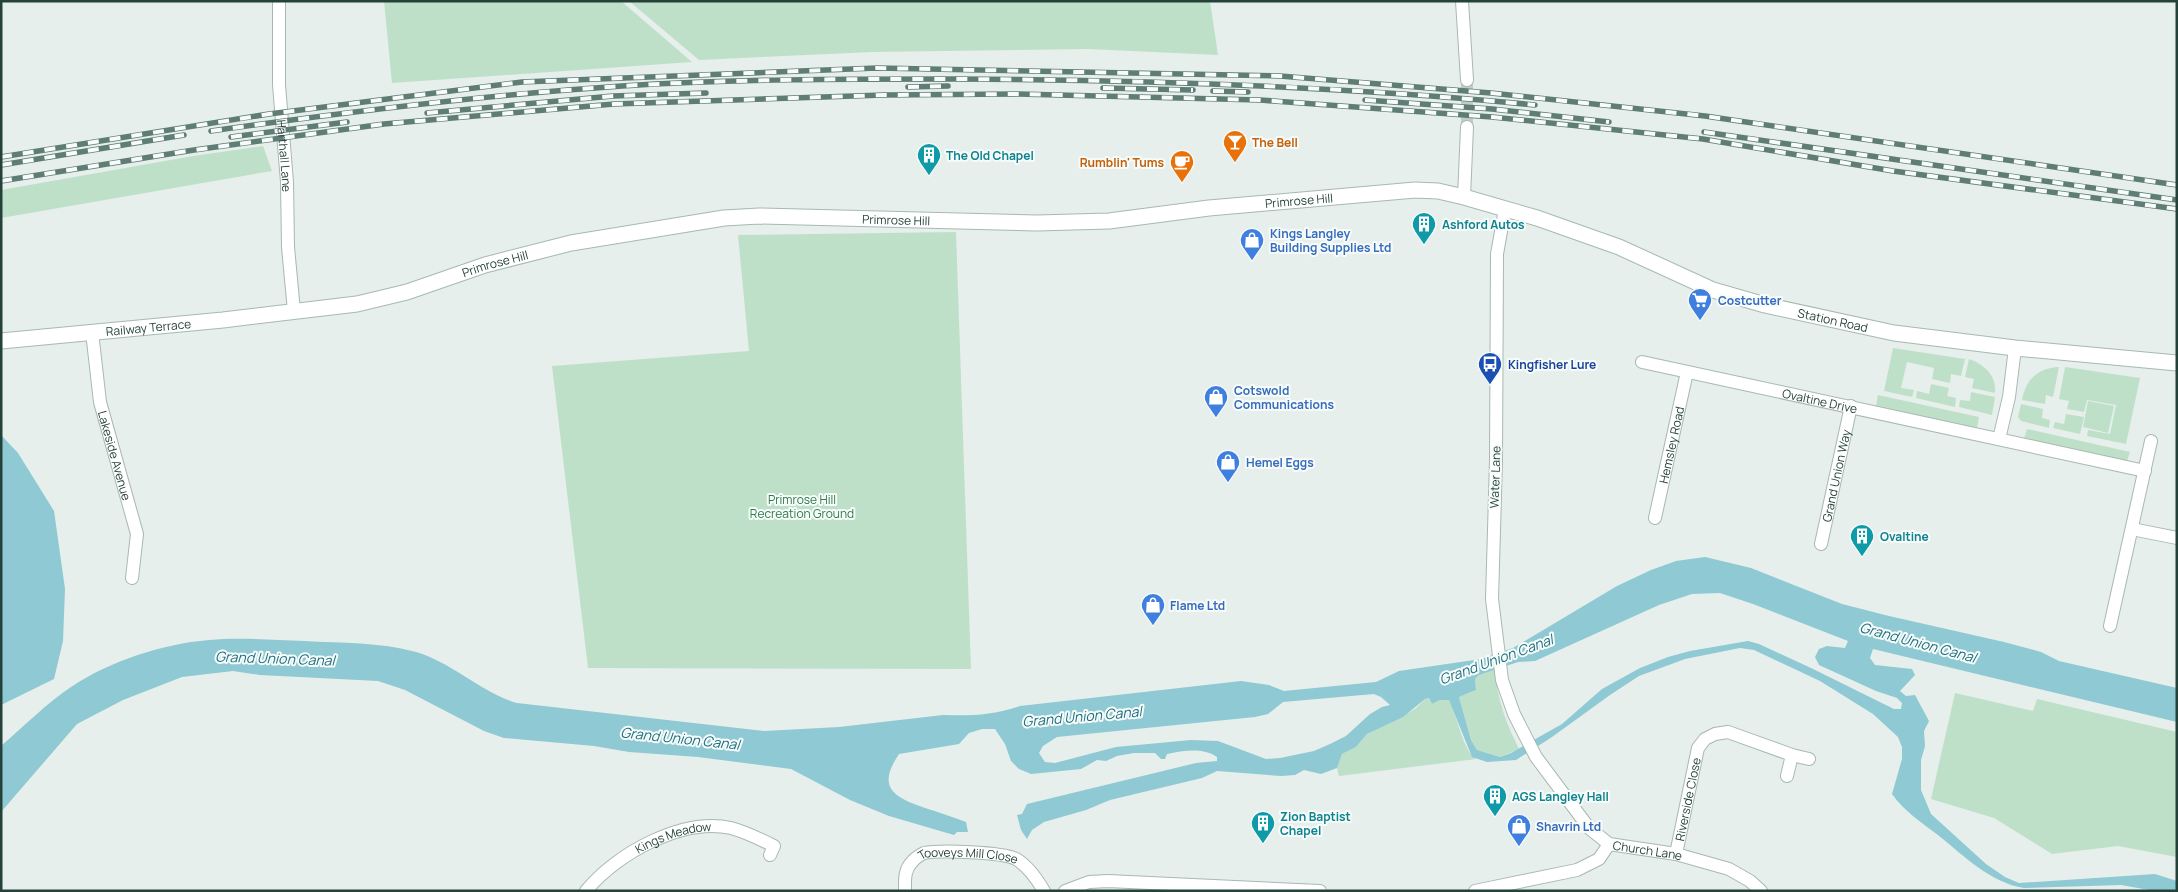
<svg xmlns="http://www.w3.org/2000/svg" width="2178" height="892" viewBox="0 0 2178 892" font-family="Manrope,sans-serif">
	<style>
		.green { fill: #bfe0c8 }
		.water { fill: #8ec9d4; fill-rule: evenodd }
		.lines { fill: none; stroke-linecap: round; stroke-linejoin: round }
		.minor-tunnel { stroke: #bfccc8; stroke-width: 12; stroke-dasharray: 12 6; stroke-linecap: butt }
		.minor-casing { stroke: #a8b8b2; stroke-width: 14 }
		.tertiary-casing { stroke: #a8b8b2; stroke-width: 17 }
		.minor { stroke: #fff; stroke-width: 12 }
		.tertiary { stroke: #fff; stroke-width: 15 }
		.rail-casing { stroke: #5f7d75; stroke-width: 5.5 }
		.rail { stroke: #f7fbf9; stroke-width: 4; stroke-dasharray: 11; stroke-linecap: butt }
		.labels { text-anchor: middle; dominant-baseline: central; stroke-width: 4; stroke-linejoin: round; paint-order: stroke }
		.food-label { font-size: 12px; font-weight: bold; fill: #c56008; stroke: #f7fbf9; text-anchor: start }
		.culture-label { font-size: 12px; font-weight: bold; fill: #0d838f; stroke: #f7fbf9; text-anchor: start }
		.street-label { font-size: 12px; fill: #24423a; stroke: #f7fbf9 }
		.shop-label { font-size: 12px; font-weight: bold; fill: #366cbe; stroke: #f7fbf9; text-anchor: start }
		.transit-label { font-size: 12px; font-weight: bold; fill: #164399; stroke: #f7fbf9; text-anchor: start }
		.park-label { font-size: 12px; fill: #2d7a4b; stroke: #f7fbf9 }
		.water-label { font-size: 14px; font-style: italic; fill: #1c6f80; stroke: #f7fbf9 }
	</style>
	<rect width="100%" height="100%" fill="#e6efeb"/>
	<!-- green -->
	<g class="green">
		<polygon points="384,1 621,1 692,62 392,83"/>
		<polygon points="629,1 1210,1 1218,55 1088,49 872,52 699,60"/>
		<polygon points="263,146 272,171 1,218 1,190 193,156"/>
		<polygon points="956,232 971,669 588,668 552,366 749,351 738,235"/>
		<polygon points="1893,348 1965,359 1961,376 1951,374 1950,383 1932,379 1934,368 1907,362 1901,388 1914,390 1912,397 1884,391"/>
		<path d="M1969,359c15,5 28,17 26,34l-23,-5 2,-9 -9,-2z"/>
		<path d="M2059,367l-6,30 -7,-2 -1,9 -23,-4c4,-21 16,-32 37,-33z"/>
		<polygon points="2065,367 2140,378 2126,444 2087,436 2088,430 2110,434 2116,405 2087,400 2084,412 2067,409 2069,401 2059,399"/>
		<polygon points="1931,384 1949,388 1947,396 1956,398 1955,407 1916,398 1917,391 1929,394"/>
		<polygon points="1971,392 1995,397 1992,415 1959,407 1960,400 1970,401"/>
		<polygon points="1878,395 1979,417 1977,428 1876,406"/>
		<polygon points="2088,401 2114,406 2108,433 2083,427"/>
		<polygon points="2021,404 2043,409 2042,418 2050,420 2049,428 2021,421 2018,417"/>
		<polygon points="2066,414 2084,417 2080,434 2053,428 2055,422 2064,424"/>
		<polygon points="2027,429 2130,452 2127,461 2024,438"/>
		<path d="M1495,669c2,30 11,54 24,80l-19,8 -23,-7 -6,-10 -12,-43 17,-7 -1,-11 4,-4z"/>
		<polygon points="1955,693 2033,711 2037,699 2177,732 2177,857 2118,846 2052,854 1994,818 1931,799"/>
		<path d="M1429,698l3,6 8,-4h9c8,14 14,52 27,59l-137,17 -2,-8 5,-14 14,-7 11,-13 48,-25 10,-10z"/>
	</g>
	<!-- water -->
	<g class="water">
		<polygon points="1,435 18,453 54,511 65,589 63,641 54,679 1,705"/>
		<path d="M1705,557l46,11 91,36 47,12 115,26 37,10 18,9 118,27v34l-304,-73 -3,9 5,7 37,4 3,6 -15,16 6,5 9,-1 14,26 -5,10 1,15 -4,14v30l10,24 55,50 19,13 14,6 136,-9 22,7v10h-22l-34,-6 -97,3c-33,-5 -60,-32 -86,-53 -16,-12 -34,-24 -46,-41l10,-35v-12l-4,-10 -25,-23 -53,-33 -66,-31 -14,-2 -55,11 -46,17 -29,19 -58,42 -36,23 -29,2 -15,-5 -23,-57h-9l-8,4 -3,-6 -4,1 -22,18 -36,17 -11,13 -14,7 -5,14 -16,6 -17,-4 -9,5 -14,1 -64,-5 -15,7 -92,22 -24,10 -42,12 -12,8 -5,9 -6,-9 -4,-15 5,-1 5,-10 169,-41 21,-2v-4c-15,-10 -34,-6 -50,-3l-2,5h-4l-6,-6h-21l-17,3 -11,5 -9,-1 -16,9 -50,5 -12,-5 -8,-8 -6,-17 -10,-15h-13l-13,4 -10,11 -60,10c-23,34 -5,43 26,54 14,4 27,9 41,14l2,10h-11l-3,3 -65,-19 -39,-16 -59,-31 -93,-12 -69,-5 -35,-6 -90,-8 -20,-7 -79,-41 -27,-9 -118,-6 -27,-4 -51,6 -59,23 -46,24 -76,88v-66c23,-20 45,-42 70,-59 39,-26 91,-43 138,-47 31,-3 64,0 95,1 37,2 76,1 112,11 37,11 64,40 101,51l247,28 75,-4 104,-12c30,1 49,0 77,-9l221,-25 28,4 15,6 92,-9 23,-11 82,-12 32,-11 104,-62 34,-16 25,-9zM1720,593l33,11 95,37 -3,7 -18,-2 -8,3 -4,8 4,8 57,26 21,7 5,5 -1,6h-7l-83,-41 -52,-24 -11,-3 -58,10 -22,6 -28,11 -38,21 -40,35 -51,29 -11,4 -23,-7 -6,-10 -12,-43 17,-7 -1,-11 4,-4 39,-13 17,-1 124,-56 33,-11zM1374,694l7,3 9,8 -8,2 -12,7 -24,22 -16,8 -16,7 -34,7 -14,1 -48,-18 -27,-1 -75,7 -61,16 -10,-1 -6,-9 4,-7 14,-9 198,-20 13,-3 15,-12z"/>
	</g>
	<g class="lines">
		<!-- minor-tunnel -->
		<polyline class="minor-tunnel" points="1467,127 1467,80"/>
		<!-- minor casing -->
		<g class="minor-casing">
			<g id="minor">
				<path id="s1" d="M279,1v84l8,97 1,65 6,64"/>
				<polyline points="1462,1 1467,80"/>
				<polyline points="1464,197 1467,127"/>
				<path id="s2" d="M1505,209l-8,45 -1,207 -4,138 10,81 12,34 22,43 53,71 20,16 67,10 53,15 21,12 11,10"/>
				<path id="s3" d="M92,332l8,70 37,132 -5,44"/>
				<path id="s4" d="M1642,362l503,109"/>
				<polyline points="1999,439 2009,397 2015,348"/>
				<path id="s5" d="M1655,518l32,-146"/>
				<polyline points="2132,529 2177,538"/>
				<path id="s6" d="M1821,544l30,-138"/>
				<polyline points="2110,626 2151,441"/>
				<polyline points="1792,755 1809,759"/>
				<path id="s7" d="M1676,854l22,-106 7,-9 10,-5 13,-2 64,23 -5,21"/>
				<path id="s8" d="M586,891c30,-37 96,-74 145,-63 15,4 29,11 43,18l-4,9"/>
				<path id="s9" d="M905,891c0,-11 -1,-21 7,-29 3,-4 8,-7 12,-9 15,-3 79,-1 92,6 12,7 21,20 28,32"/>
				<polyline points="1065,891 1089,882 1108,881 1320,891"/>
				<polyline points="1475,891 1577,870 1599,859 1609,844"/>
			</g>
		</g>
		<!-- tertiary casing -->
		<g class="tertiary-casing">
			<g id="tertiary">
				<path id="s10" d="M1,341l222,-21 134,-16 50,-12 78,-27 86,-22 153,-25 35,-2 278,7 72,-2 100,-13 206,-18 23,1 26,6 73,21 82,29 94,43 52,15 129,28 121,15 162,15"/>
			</g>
		</g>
		<!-- minor -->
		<use href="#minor" class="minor"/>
		<!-- tertiary -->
		<use href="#tertiary" class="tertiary"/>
		<!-- rail casing -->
		<g class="rail-casing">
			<g id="rail">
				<polyline points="908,87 948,86"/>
				<polyline points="1103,88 1193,90"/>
				<polyline points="1213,91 1248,92"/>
				<polyline points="1365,100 1492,109 1609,122"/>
				<polyline points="427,113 613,96 706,93"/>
				<path d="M211,131c136,-19 273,-36 411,-45 111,-7 222,-7 333,-7 194,1 387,7 580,26"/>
				<polyline points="1704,132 2177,200"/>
				<polyline points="231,137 347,122"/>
				<polyline points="1,157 269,114 522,82 877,68 1280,76 1491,93 1705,116 2177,185"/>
				<polyline points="1,165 184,135"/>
				<polyline points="1,181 194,150 384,124 614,104 884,95 1018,94 1260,100 1492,117 1703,139 1893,171 2177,209"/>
			</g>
		</g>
		<!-- rail -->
		<use href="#rail" class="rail"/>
	</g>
	<!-- icons -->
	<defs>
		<g id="bar-pin" transform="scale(1.25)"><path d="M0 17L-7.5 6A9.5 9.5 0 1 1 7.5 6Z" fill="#e8710a" stroke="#f7fbf9"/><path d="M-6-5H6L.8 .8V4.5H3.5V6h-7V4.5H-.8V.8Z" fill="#fff"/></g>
		<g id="building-pin" transform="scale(1.25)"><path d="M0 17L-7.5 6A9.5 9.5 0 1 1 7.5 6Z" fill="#0f9aa8" stroke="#f7fbf9"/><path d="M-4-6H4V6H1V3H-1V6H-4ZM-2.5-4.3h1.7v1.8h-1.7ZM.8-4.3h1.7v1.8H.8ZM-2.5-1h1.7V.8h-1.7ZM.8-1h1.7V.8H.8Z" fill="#fff"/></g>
		<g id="cafe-pin" transform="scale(1.25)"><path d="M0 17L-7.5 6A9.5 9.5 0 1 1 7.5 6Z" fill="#e8710a" stroke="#f7fbf9"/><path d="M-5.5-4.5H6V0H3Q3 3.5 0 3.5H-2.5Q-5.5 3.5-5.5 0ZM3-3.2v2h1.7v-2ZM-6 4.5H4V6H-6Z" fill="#fff"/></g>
		<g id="shop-pin" transform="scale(1.25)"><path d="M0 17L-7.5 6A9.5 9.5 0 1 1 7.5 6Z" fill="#3f7fe0" stroke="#f7fbf9"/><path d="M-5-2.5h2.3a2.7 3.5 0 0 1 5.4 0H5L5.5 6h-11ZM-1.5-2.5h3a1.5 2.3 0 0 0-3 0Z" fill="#fff"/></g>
		<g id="supermarket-pin" transform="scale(1.25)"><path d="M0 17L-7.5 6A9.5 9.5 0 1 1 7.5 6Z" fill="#3f7fe0" stroke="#f7fbf9"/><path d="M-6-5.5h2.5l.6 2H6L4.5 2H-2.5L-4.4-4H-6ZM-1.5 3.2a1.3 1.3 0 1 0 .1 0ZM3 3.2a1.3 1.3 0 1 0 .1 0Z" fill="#fff"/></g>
		<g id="bus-pin" transform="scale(1.25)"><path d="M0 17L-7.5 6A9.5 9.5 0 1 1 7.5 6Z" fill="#1a4fb4" stroke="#f7fbf9"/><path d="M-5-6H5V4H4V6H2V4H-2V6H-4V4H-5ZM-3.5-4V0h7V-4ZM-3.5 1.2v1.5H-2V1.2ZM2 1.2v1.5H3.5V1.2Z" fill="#fff"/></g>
	</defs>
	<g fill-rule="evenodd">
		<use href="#bar-pin" x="1235" y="142"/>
		<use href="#building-pin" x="929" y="155"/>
		<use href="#cafe-pin" x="1182" y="162"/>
		<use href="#building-pin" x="1424" y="224"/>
		<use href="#shop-pin" x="1252" y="240"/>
		<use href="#supermarket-pin" x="1700" y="300"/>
		<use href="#bus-pin" x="1490" y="364"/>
		<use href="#shop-pin" x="1216" y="397"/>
		<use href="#shop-pin" x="1228" y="462"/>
		<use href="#building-pin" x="1862" y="536"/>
		<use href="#shop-pin" x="1153" y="605"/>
		<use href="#building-pin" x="1495" y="796"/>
		<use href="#building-pin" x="1263" y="823"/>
		<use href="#shop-pin" x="1519" y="826"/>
	</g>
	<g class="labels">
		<!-- food labels -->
		<g class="food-label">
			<text x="1252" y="142">The Bell</text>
			<text x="1164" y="162" text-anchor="end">Rumblin' Tums</text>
		</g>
		<!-- culture labels -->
		<g class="culture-label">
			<text x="946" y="155">The Old Chapel</text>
			<text x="1442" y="224">Ashford Autos</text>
			<text x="1880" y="536">Ovaltine</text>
			<text x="1512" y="796">AGS Langley Hall</text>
			<text x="1280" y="816">Zion Baptist<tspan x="1280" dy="14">Chapel</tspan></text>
		</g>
		<!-- street labels -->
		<g class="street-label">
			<text stroke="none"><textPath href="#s1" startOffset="155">Harthall Lane</textPath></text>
			<text stroke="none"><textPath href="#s10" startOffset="1312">Primrose Hill</textPath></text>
			<text stroke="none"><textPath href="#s10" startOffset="908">Primrose Hill</textPath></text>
			<text stroke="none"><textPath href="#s10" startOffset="502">Primrose Hill</textPath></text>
			<text stroke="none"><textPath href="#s10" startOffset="1868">Station Road</textPath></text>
			<text stroke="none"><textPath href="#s10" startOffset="148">Railway Terrace</textPath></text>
			<text stroke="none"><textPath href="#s4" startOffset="182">Ovaltine Drive</textPath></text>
			<text stroke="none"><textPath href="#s5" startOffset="75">Hemsley Road</textPath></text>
			<text stroke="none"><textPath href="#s3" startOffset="126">Lakeside Avenue</textPath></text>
			<text stroke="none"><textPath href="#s6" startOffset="70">Grand Union Way</textPath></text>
			<text transform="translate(1495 477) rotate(-88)">Water Lane</text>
			<text stroke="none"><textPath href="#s7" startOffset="56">Riverside Close</textPath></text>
			<text stroke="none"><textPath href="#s8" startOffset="105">Kings Meadow</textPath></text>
			<text stroke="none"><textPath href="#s2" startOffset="710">Church Lane</textPath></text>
			<text stroke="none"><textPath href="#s9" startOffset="90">Tooveys Mill Close</textPath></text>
		</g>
		<!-- shop labels -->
		<g class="shop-label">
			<text x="1270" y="233">Kings Langley<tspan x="1270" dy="14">Building Supplies Ltd</tspan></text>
			<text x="1718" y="300">Costcutter</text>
			<text x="1234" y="390">Cotswold<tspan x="1234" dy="14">Communications</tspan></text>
			<text x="1246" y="462">Hemel Eggs</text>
			<text x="1170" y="605">Flame Ltd</text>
			<text x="1536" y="826">Shavrin Ltd</text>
		</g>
		<!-- transit labels -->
		<g class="transit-label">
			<text x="1508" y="364">Kingfisher Lure</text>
		</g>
		<!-- park labels -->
		<g class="park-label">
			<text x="802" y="499">Primrose Hill<tspan x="802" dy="14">Recreation Ground</tspan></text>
		</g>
		<!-- water labels -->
		<g class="water-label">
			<text transform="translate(1918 642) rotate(15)">Grand Union Canal</text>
			<text transform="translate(275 658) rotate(2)">Grand Union Canal</text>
			<text transform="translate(1496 659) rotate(-20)">Grand Union Canal</text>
			<text transform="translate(1082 716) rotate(-5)">Grand Union Canal</text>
			<text transform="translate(680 738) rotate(6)">Grand Union Canal</text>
		</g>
	</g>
	<!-- border -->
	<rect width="2178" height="892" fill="none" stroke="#24423a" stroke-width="5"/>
</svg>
